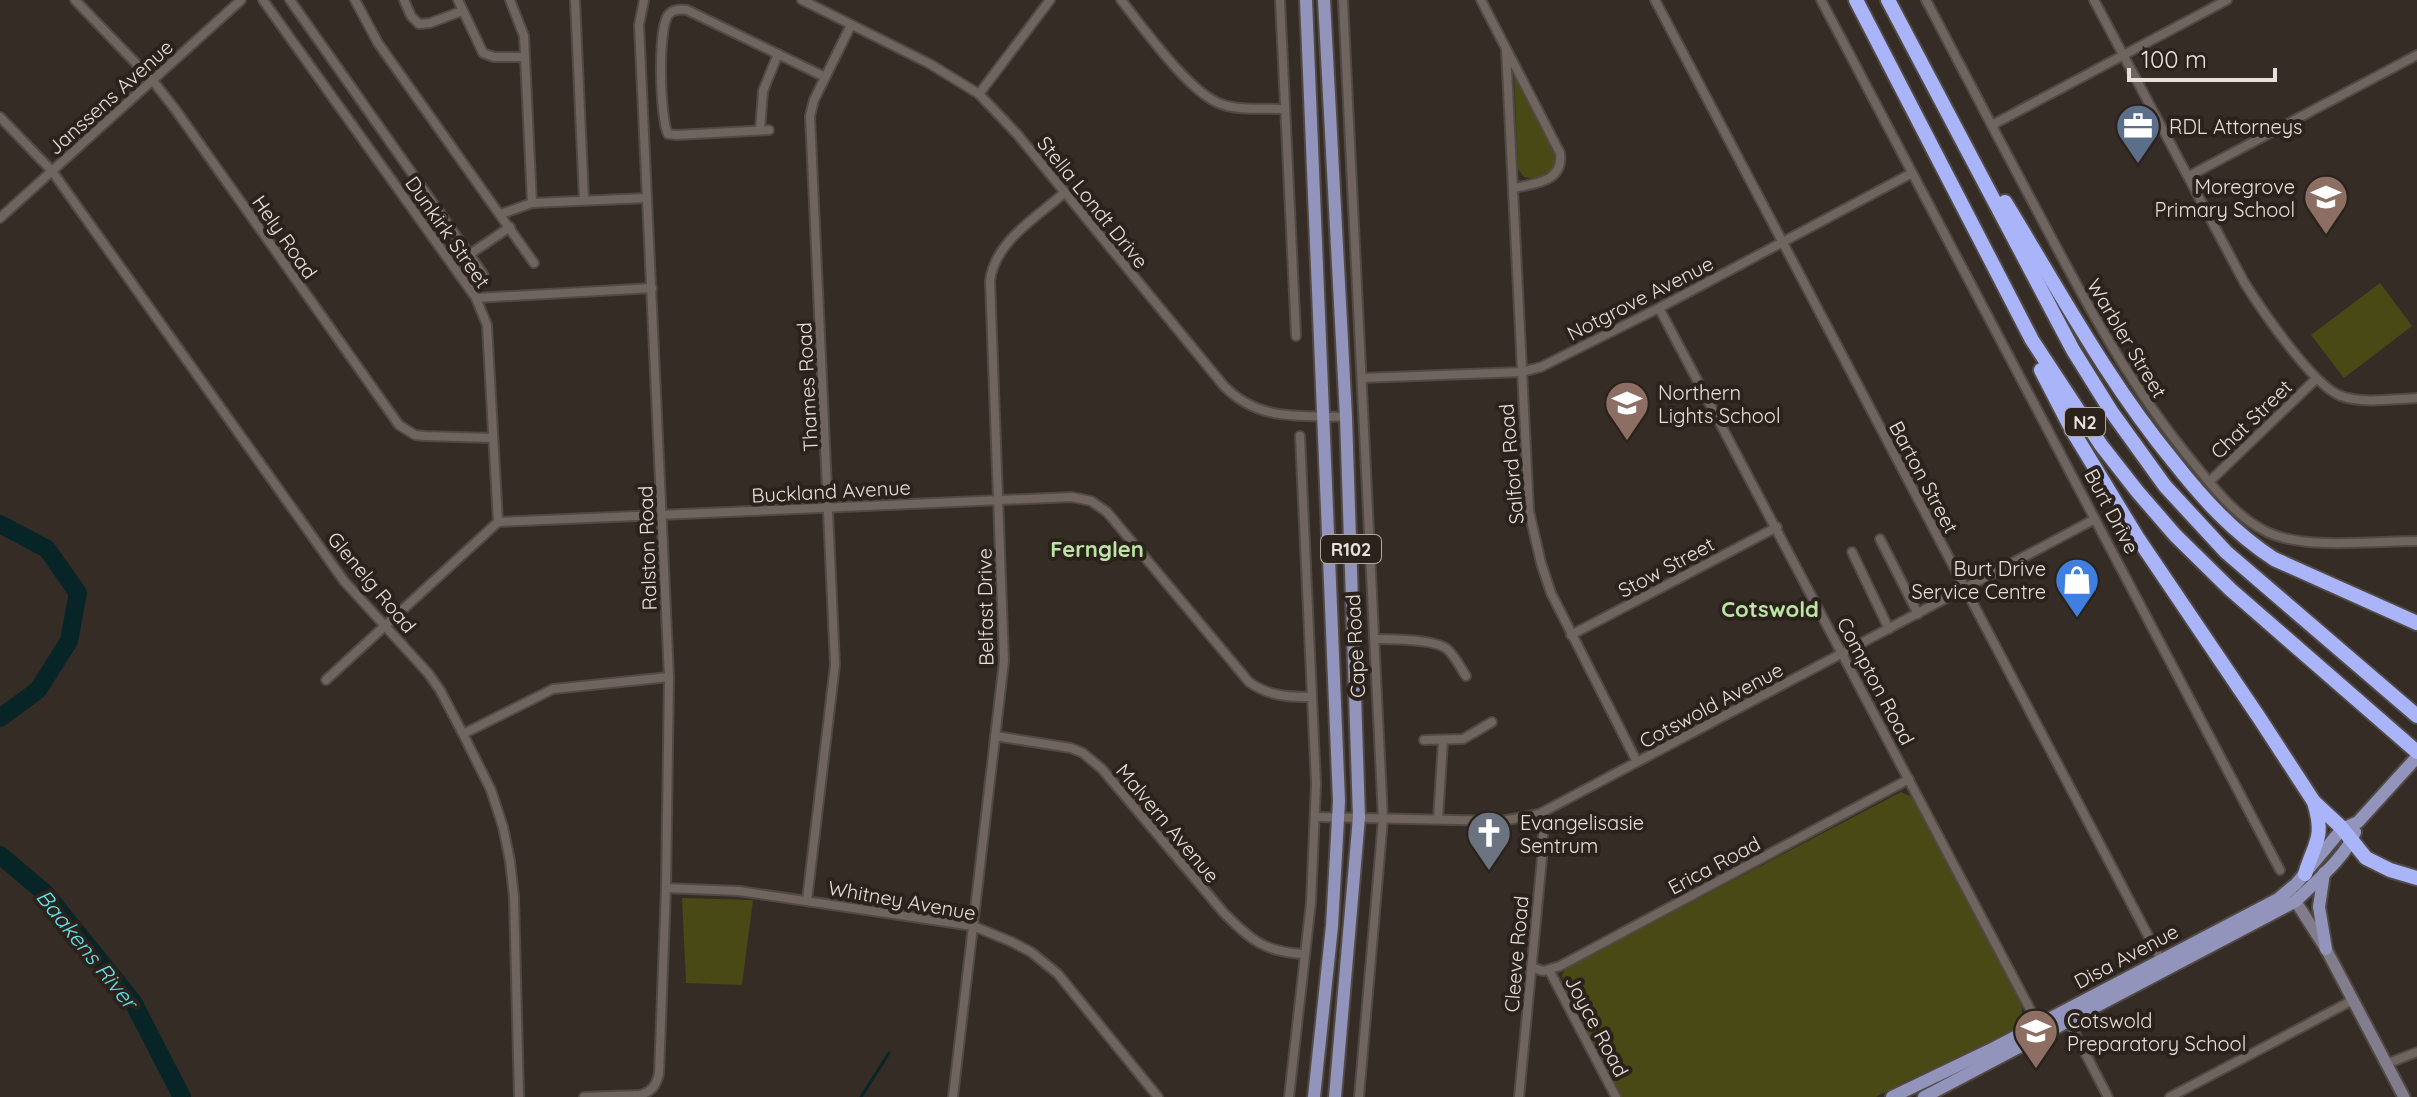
<svg xmlns="http://www.w3.org/2000/svg" width="2417" height="1097" viewBox="0 0 2417 1097" font-family="Quicksand,sans-serif">
	<style>
		.green { fill: #484914 }
		.lines { fill: none; stroke-linecap: round; stroke-linejoin: round }
		.stream { stroke: #072426; stroke-width: 3 }
		.river { stroke: #072426; stroke-width: 18 }
		.street-casing { stroke: #514944; stroke-width: 12 }
		.secondary-casing { stroke: #514944; stroke-width: 15 }
		.primary-casing { stroke: #514944; stroke-width: 16 }
		.highway-casing { stroke: #514944; stroke-width: 18 }
		.street { stroke: #6f655e; stroke-width: 8 }
		.secondary { stroke: #817d8c; stroke-width: 11 }
		.primary { stroke: #9294bb; stroke-width: 12 }
		.highway { stroke: #aab4f9; stroke-width: 14 }
		.labels { text-anchor: middle; dominant-baseline: central; stroke-width: 8; stroke-linejoin: round; paint-order: stroke }
		.shield { fill: #2b221c; stroke: #aea7a2; stroke-width: 2 }
		.shield-label { font-size: 18px; font-weight: bold; fill: #e6e0dc }
		.street-label { font-size: 20px; fill: #e6e0dc; stroke: #2b221c }
		.poi-label { font-size: 20px; fill: #e6e0dc; stroke: #2b221c; text-anchor: start }
		.neighbourhood-label { font-size: 22px; font-weight: bold; fill: #bae5a2; stroke: #2b221c }
		.water-label { font-size: 22px; font-style: italic; fill: #5fe4ee; stroke: #2b221c }
	</style>
	<rect width="100%" height="100%" fill="#352c26"/>
	<!-- green -->
	<g class="green">
		<polygon points="1514,76 1555,152 1557,159 1553,169 1535,179 1524,177 1518,169"/>
		<polygon points="2380,283 2412,326 2344,378 2311,335"/>
		<path d="M1901,792l11,5 109,207c4,21 -1,23 -20,33l-99,46 -26,14h-254l-59,-113 -1,-9 3,-6z"/>
		<polygon points="682,898 753,900 742,985 686,983"/>
	</g>
	<g class="lines">
		<!-- stream -->
		<polyline class="stream" points="861,1097 889,1053"/>
		<!-- river -->
		<g class="river">
			<polyline points="0,524 47,549 78,593 69,641 38,690 0,718"/>
			<polyline points="0,855 45,893 133,1002 182,1097"/>
		</g>
		<!-- street casing -->
		<g class="street-casing">
			<g id="street">
				<polyline points="75,0 153,81 175,109 399,425 415,435 425,436 492,438"/>
				<polyline points="263,0 476,298 487,325 498,522"/>
				<polyline points="290,0 483,274"/>
				<polyline points="355,0 378,43 534,263"/>
				<polyline points="404,0 411,16 419,24 430,23 462,11"/>
				<polyline points="458,0 483,53 494,57 525,57"/>
				<polyline points="510,0 524,36 532,203"/>
				<polyline points="575,0 584,200"/>
				<path d="M802,0l128,64 49,30 38,40 207,252c35,36 76,29 122,31"/>
				<path d="M1121,0c22,27 68,93 100,104 19,7 42,4 62,5"/>
				<polyline points="1280,0 1296,336"/>
				<polyline points="1343,0 1383,819 1359,1097"/>
				<path d="M1481,0l79,153c4,29 -26,31 -47,35"/>
				<polyline points="1655,0 2162,962"/>
				<polyline points="1821,0 2280,870"/>
				<path d="M1926,0c38,73 77,147 116,220 45,85 89,167 150,241 21,26 44,56 75,71 38,18 107,9 150,9"/>
				<path d="M2094,0l150,282c17,27 69,104 97,114 23,8 52,3 76,2"/>
				<polyline points="1506,49 1529,511 1541,563 1551,593 1637,762"/>
				<polyline points="979,94 1050,0"/>
				<polyline points="0,117 52,171 344,581 428,673 440,690 463,734 491,790 503,827 510,861 514,897 519,1097"/>
				<polyline points="1992,125 2227,0"/>
				<polyline points="760,130 763,91 778,54"/>
				<path d="M769,130l-92,5 -9,-1c-8,-15 -11,-108 1,-120 5,-5 11,-5 18,-4l138,67"/>
				<polyline points="2189,176 2417,55"/>
				<polyline points="501,214 532,203 647,198"/>
				<polyline points="0,218 241,0"/>
				<polyline points="470,254 510,227"/>
				<polyline points="476,298 652,288"/>
				<polyline points="1659,308 2040,1028"/>
				<polyline points="1362,378 1521,372 1541,367 1659,308 1912,173"/>
				<polyline points="2209,482 2316,379"/>
				<polyline points="1880,539 1918,614"/>
				<polyline points="1852,552 1889,629"/>
				<polyline points="1571,635 1777,527"/>
				<path d="M1375,639c15,0 60,0 72,10 8,7 13,18 19,27"/>
				<path d="M326,680l172,-158 574,-25 19,4 16,11 142,170c19,14 39,15 62,15"/>
				<polyline points="463,734 553,689 669,677"/>
				<path d="M995,736l76,12 12,5 19,16 122,144c27,27 40,39 80,41"/>
				<polyline points="1424,740 1463,739 1492,722"/>
				<polyline points="1315,817 1502,821 1539,814 2095,519"/>
				<polyline points="1438,819 1443,741"/>
				<polyline points="666,888 739,891 973,926 1012,942 1031,952 1058,974 1158,1097"/>
				<polyline points="807,900 835,665 810,116 814,100 851,25"/>
				<polyline points="1531,967 1543,971 1560,966 1909,779"/>
				<polyline points="1549,970 1616,1097"/>
				<polyline points="2068,1020 2108,1097"/>
				<polyline points="2386,1064 2417,1052"/>
				<path d="M584,1097l56,-2c12,-3 16,-10 19,-21l7,-186 3,-211 -30,-652 5,-25"/>
				<path d="M953,1097l51,-436 -14,-380c5,-40 46,-63 74,-88"/>
				<polyline points="1289,1097 1311,902 1316,784 1300,436"/>
				<polyline points="1519,1097 1542,858 1543,833 1539,814"/>
				<polyline points="2170,1097 2353,1000"/>
			</g>
		</g>
		<!-- secondary casing -->
		<g class="secondary-casing">
			<polyline id="secondary" points="2291,894 2326,949 2404,1097"/>
		</g>
		<!-- primary casing -->
		<g class="primary-casing">
			<g id="primary">
				<polyline points="1306,0 1339,801 1332,926 1314,1097"/>
				<polyline points="1324,0 1346,417 1359,817 1335,1097"/>
				<polyline points="2324,873 2319,907 2326,949"/>
				<polyline points="1892,1097 1990,1050 2278,899 2296,884 2342,829 2358,822 2417,757"/>
				<path d="M1924,1097l372,-196c18,-18 51,-45 59,-69"/>
			</g>
		</g>
		<!-- highway casing -->
		<g class="highway-casing">
			<g id="highway">
				<polyline points="1856,0 2032,340 2101,445 2137,491 2175,535 2231,590 2417,752"/>
				<polyline points="1888,0 2073,350 2111,411 2165,486 2226,552 2417,716"/>
				<path d="M2005,202c54,88 103,180 169,260 29,37 60,71 100,97l143,64"/>
				<polyline points="2041,370 2072,430 2137,537 2260,719 2314,802 2341,827 2366,858 2390,870 2417,878"/>
				<path d="M2305,874c10,-33 20,-35 9,-72"/>
			</g>
		</g>
		<!-- street -->
		<use href="#street" class="street"/>
		<!-- secondary -->
		<use href="#secondary" class="secondary"/>
		<!-- primary -->
		<use href="#primary" class="primary"/>
		<!-- highway -->
		<use href="#highway" class="highway"/>
	</g>
	<!-- icons -->
	<defs>
		<g id="office-pin" transform="scale(2.3)"><path d="M0 17L-7.5 6A9.5 9.5 0 1 1 7.5 6Z" fill="#5c6f8a" stroke="#2b221c"/><path d="M-6-3h4V-5.5h4V-3h4V5H-6ZM-1-4.5V-3h2v-1.5ZM-6 0V1H6V0Z" fill="#fff"/></g>
		<g id="school-pin" transform="scale(2.3)"><path d="M0 17L-7.5 6A9.5 9.5 0 1 1 7.5 6Z" fill="#8d6e63" stroke="#2b221c"/><path d="M0-5L7-2L0 1L-7-2ZM-4 1L0 2.5L4 1V4Q0 6-4 4Z" fill="#fff"/></g>
		<g id="shop-pin" transform="scale(2.3)"><path d="M0 17L-7.5 6A9.5 9.5 0 1 1 7.5 6Z" fill="#3f7fe0" stroke="#2b221c"/><path d="M-5-2.5h2.3a2.7 3.5 0 0 1 5.4 0H5L5.5 6h-11ZM-1.5-2.5h3a1.5 2.3 0 0 0-3 0Z" fill="#fff"/></g>
		<g id="church-pin" transform="scale(2.3)"><path d="M0 17L-7.5 6A9.5 9.5 0 1 1 7.5 6Z" fill="#6b7280" stroke="#2b221c"/><path d="M-1.2-6h2.4v3.5h3.3v2.4h-3.3V6h-2.4V-.1h-3.3v-2.4h3.3Z" fill="#fff"/></g>
	</defs>
	<g fill-rule="evenodd">
		<use href="#office-pin" x="2138" y="126"/>
		<use href="#school-pin" x="2326" y="197"/>
		<use href="#school-pin" x="1627" y="403"/>
		<use href="#shop-pin" x="2077" y="580"/>
		<use href="#church-pin" x="1489" y="833"/>
		<use href="#school-pin" x="2036" y="1031"/>
	</g>
	<g class="labels">
		<!-- shield labels -->
		<g class="shield">
			<rect x="2065" y="408" width="40" height="28" rx="6"/>
			<rect x="1321" y="535" width="60" height="28" rx="6"/>
		</g>
		<g class="shield-label">
			<text x="2085" y="422">N2</text>
			<text x="1351" y="549">R102</text>
		</g>
		<!-- street labels -->
		<g class="street-label">
			<text transform="translate(110 97) rotate(-42)">Janssens Avenue</text>
			<text transform="translate(1093 202) rotate(51)">Stella Londt Drive</text>
			<text transform="translate(448 232) rotate(55)">Dunkirk Street</text>
			<text transform="translate(285 237) rotate(55)">Hely Road</text>
			<text transform="translate(1640 298) rotate(-27)">Notgrove Avenue</text>
			<text transform="translate(2127 338) rotate(59)">Warbler Street</text>
			<text transform="translate(807 387) rotate(-93)">Thames Road</text>
			<text transform="translate(2251 419) rotate(-44)">Chat Street</text>
			<text transform="translate(1511 464) rotate(-95)">Salford Road</text>
			<text transform="translate(1924 477) rotate(62)">Barton Street</text>
			<text transform="translate(831 491) rotate(-3)">Buckland Avenue</text>
			<text transform="translate(2112 511) rotate(62)">Burt Drive</text>
			<text transform="translate(647 548) rotate(-92)">Ralston Road</text>
			<text transform="translate(1666 567) rotate(-28)">Stow Street</text>
			<text transform="translate(372 582) rotate(50)">Glenelg Road</text>
			<text transform="translate(985 607) rotate(-91)">Belfast Drive</text>
			<text transform="translate(1355 646) rotate(-93)">Cape Road</text>
			<text transform="translate(1876 681) rotate(62)">Compton Road</text>
			<text transform="translate(1711 705) rotate(-28)">Cotswold Avenue</text>
			<text transform="translate(1168 823) rotate(50)">Malvern Avenue</text>
			<text transform="translate(1714 865) rotate(-28)">Erica Road</text>
			<text transform="translate(902 900) rotate(10)">Whitney Avenue</text>
			<text transform="translate(1516 954) rotate(-85)">Cleeve Road</text>
			<text transform="translate(2126 956) rotate(-28)">Disa Avenue</text>
			<text transform="translate(1597 1026) rotate(62)">Joyce Road</text>
		</g>
		<!-- poi labels -->
		<g class="poi-label">
			<text x="2169" y="126">RDL Attorneys</text>
			<text x="2295" y="186" text-anchor="end">Moregrove<tspan x="2295" dy="23">Primary School</tspan></text>
			<text x="1658" y="392">Northern<tspan x="1658" dy="23">Lights School</tspan></text>
			<text x="2046" y="568" text-anchor="end">Burt Drive<tspan x="2046" dy="23">Service Centre</tspan></text>
			<text x="1520" y="822">Evangelisasie<tspan x="1520" dy="23">Sentrum</tspan></text>
			<text x="2067" y="1020">Cotswold<tspan x="2067" dy="23">Preparatory School</tspan></text>
		</g>
		<!-- neighbourhood labels -->
		<g class="neighbourhood-label">
			<text x="1097" y="549">Fernglen</text>
			<text x="1770" y="609">Cotswold</text>
		</g>
		<!-- water labels -->
		<g class="water-label">
			<text transform="translate(87 949) rotate(51)">Baakens River</text>
		</g>
	</g>
	<!-- scale -->
	<path d="M2129 68v12h146v-12" fill="none" stroke="#e6e0dc" stroke-width="4"/>
	<text x="2141" y="68" font-size="24" fill="#e6e0dc" stroke="#2b221c" stroke-width="6" paint-order="stroke">100 m</text>
</svg>
